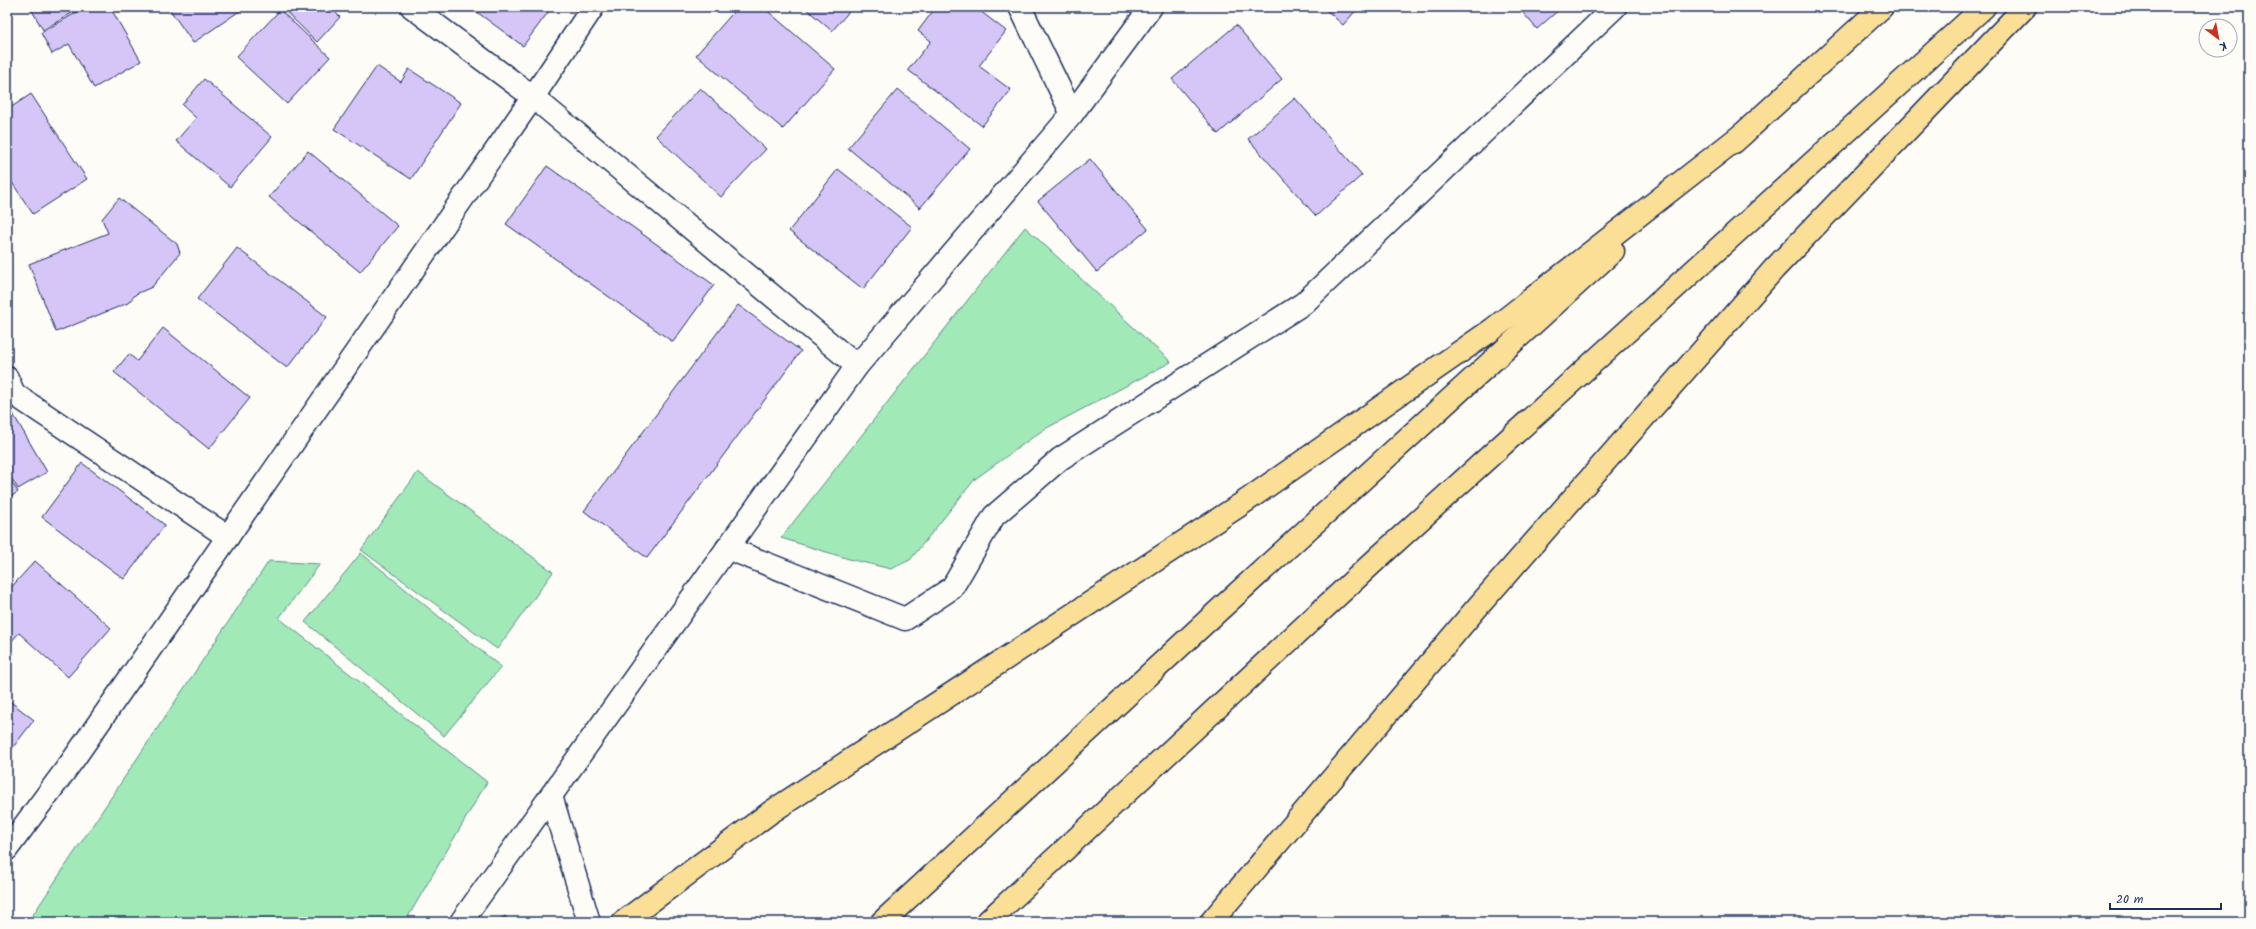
<svg xmlns="http://www.w3.org/2000/svg" width="2256" height="929" viewBox="0 0 2256 929" font-family="Kalam,sans-serif">
	<style>
		.green { fill: #a1e9b7; stroke: #5e8c8a }
		.building { fill: #d6c6f8; stroke: #1b2f5e }
		.lines { fill: none; stroke-linecap: round; stroke-linejoin: round }
		.street-casing { stroke: #1b2f5e; stroke-width: 25 }
		.highway-casing { stroke: #1b2f5e; stroke-width: 25 }
		.street { stroke: #fdfcf7; stroke-width: 22 }
		.highway { stroke: #fbdf96; stroke-width: 22 }
	</style>
	<rect width="100%" height="100%" fill="#fdfcf7"/>
	<filter id="ink" filterUnits="userSpaceOnUse"><feTurbulence type="fractalNoise" baseFrequency=".025" numOctaves="2"/><feDisplacementMap in="SourceGraphic" scale="8" xChannelSelector="R" yChannelSelector="G"/><feConvolveMatrix kernelMatrix="1 2 1 2 8 2 1 2 1" color-interpolation-filters="sRGB"/></filter>
	<g filter="url(#ink)">
		<!-- green -->
		<g class="green">
			<polygon points="1025,227 1171,362 1043,430 975,479 910,560 891,569 849,559 781,538"/>
			<polygon points="418,472 553,572 497,649 361,550"/>
			<polygon points="361,553 501,667 444,736 305,622"/>
			<polygon points="269,561 320,564 279,618 487,782 405,922 28,922"/>
		</g>
		<!-- building -->
		<g class="building">
			<polygon points="30,7 82,7 43,30"/>
			<polygon points="86,7 110,7 141,61 94,88 69,44 52,54 41,33"/>
			<polygon points="168,7 239,7 241,10 193,43"/>
			<polygon points="281,7 330,7 340,17 317,42"/>
			<polygon points="470,7 552,7 523,46"/>
			<polygon points="738,7 763,7 835,69 783,129 696,55"/>
			<polygon points="804,7 853,7 832,31"/>
			<polygon points="936,7 975,7 1006,31 979,66 1011,90 982,126 908,70 931,41 918,31"/>
			<polygon points="1323,7 1359,7 1343,25"/>
			<polygon points="1518,7 1562,7 1537,29"/>
			<polygon points="280,10 330,57 287,104 236,57"/>
			<polygon points="1236,25 1282,79 1218,134 1172,79"/>
			<polygon points="377,66 401,82 409,69 461,103 411,179 334,129"/>
			<polygon points="204,79 272,137 230,187 176,141 196,118 182,105"/>
			<polygon points="700,88 766,149 721,197 656,136"/>
			<polygon points="898,89 970,149 920,208 848,148"/>
			<polygon points="31,94 87,179 33,214 7,175 7,126 10,124 7,119 7,110"/>
			<polygon points="1295,98 1362,175 1316,216 1248,139"/>
			<polygon points="308,151 398,226 360,272 269,197"/>
			<polygon points="1090,159 1148,229 1097,272 1038,201"/>
			<polygon points="547,166 714,285 673,342 506,224"/>
			<polygon points="838,169 912,227 863,289 789,231"/>
			<polygon points="119,198 177,244 180,253 152,287 136,294 128,303 56,332 29,264 108,233 102,219"/>
			<polygon points="237,248 327,317 287,368 197,299"/>
			<polygon points="738,305 801,351 647,558 584,511"/>
			<polygon points="163,328 250,398 209,449 114,372 129,354 137,361"/>
			<polygon points="9,407 47,472 18,489 7,471 7,409"/>
			<polygon points="82,463 165,525 124,579 42,517"/>
			<polygon points="7,475 18,492 7,499"/>
			<polygon points="35,561 111,628 68,677 19,633 9,644 7,642 7,592"/>
			<polygon points="7,699 34,720 7,755"/>
			<polygon points="505,916 509,922 496,922"/>
		</g>
		<g class="lines">
			<!-- street casing -->
			<g class="street-casing">
				<g id="street">
					<polyline points="412,7 533,97 857,366"/>
					<polyline points="1020,7 1072,114"/>
					<polyline points="7,378 14,394 228,537"/>
					<polyline points="727,548 905,619 952,588 994,516 1060,459 1304,303 1615,7"/>
					<polyline points="551,796 589,922"/>
					<polyline points="7,849 73,760 533,97 593,7"/>
					<polyline points="461,922 857,366 1072,114 1151,7"/>
				</g>
			</g>
			<!-- highway casing -->
			<g class="highway-casing">
				<g id="highway">
					<polyline points="1734,142 1882,7"/>
					<polyline points="623,922 771,812 1240,505 1493,329 1744,133"/>
					<polyline points="882,922 1218,611 1613,251"/>
					<polyline points="987,922 1380,556 1984,7"/>
					<polyline points="1211,922 1474,611 1774,269 2025,7"/>
				</g>
			</g>
			<!-- street -->
			<use href="#street" class="street"/>
			<!-- highway -->
			<use href="#highway" class="highway"/>
		</g>
	</g>
	<!-- margin -->
	<rect width="2256" height="929" fill="none" stroke="#fdfcf7" stroke-width="24"/>
	<rect x="12" y="12" width="2232" height="905" fill="none" stroke="#1b2f5e" stroke-width="1.5" filter="url(#ink)"/>
	<!-- north arrow -->
	<g transform="translate(2218 38) rotate(148)"><circle r="19" fill="#fdfcf7" stroke="#a3aaba"/>
	<path d="M0-3L7 15L0 10L-7 15Z" fill="#c8321e"/>
	<text y="-6" font-size="11" font-weight="bold" text-anchor="middle" fill="#1b2f5e">K</text>
	</g>
	<!-- scale -->
	<path d="M2110 903v6h111v-6" fill="none" stroke="#1b2f5e" stroke-width="2"/>
	<text x="2116" y="903" font-size="12" fill="#1b2f5e" stroke="#fdfcf7" stroke-width="3" paint-order="stroke">20 m</text>
</svg>
